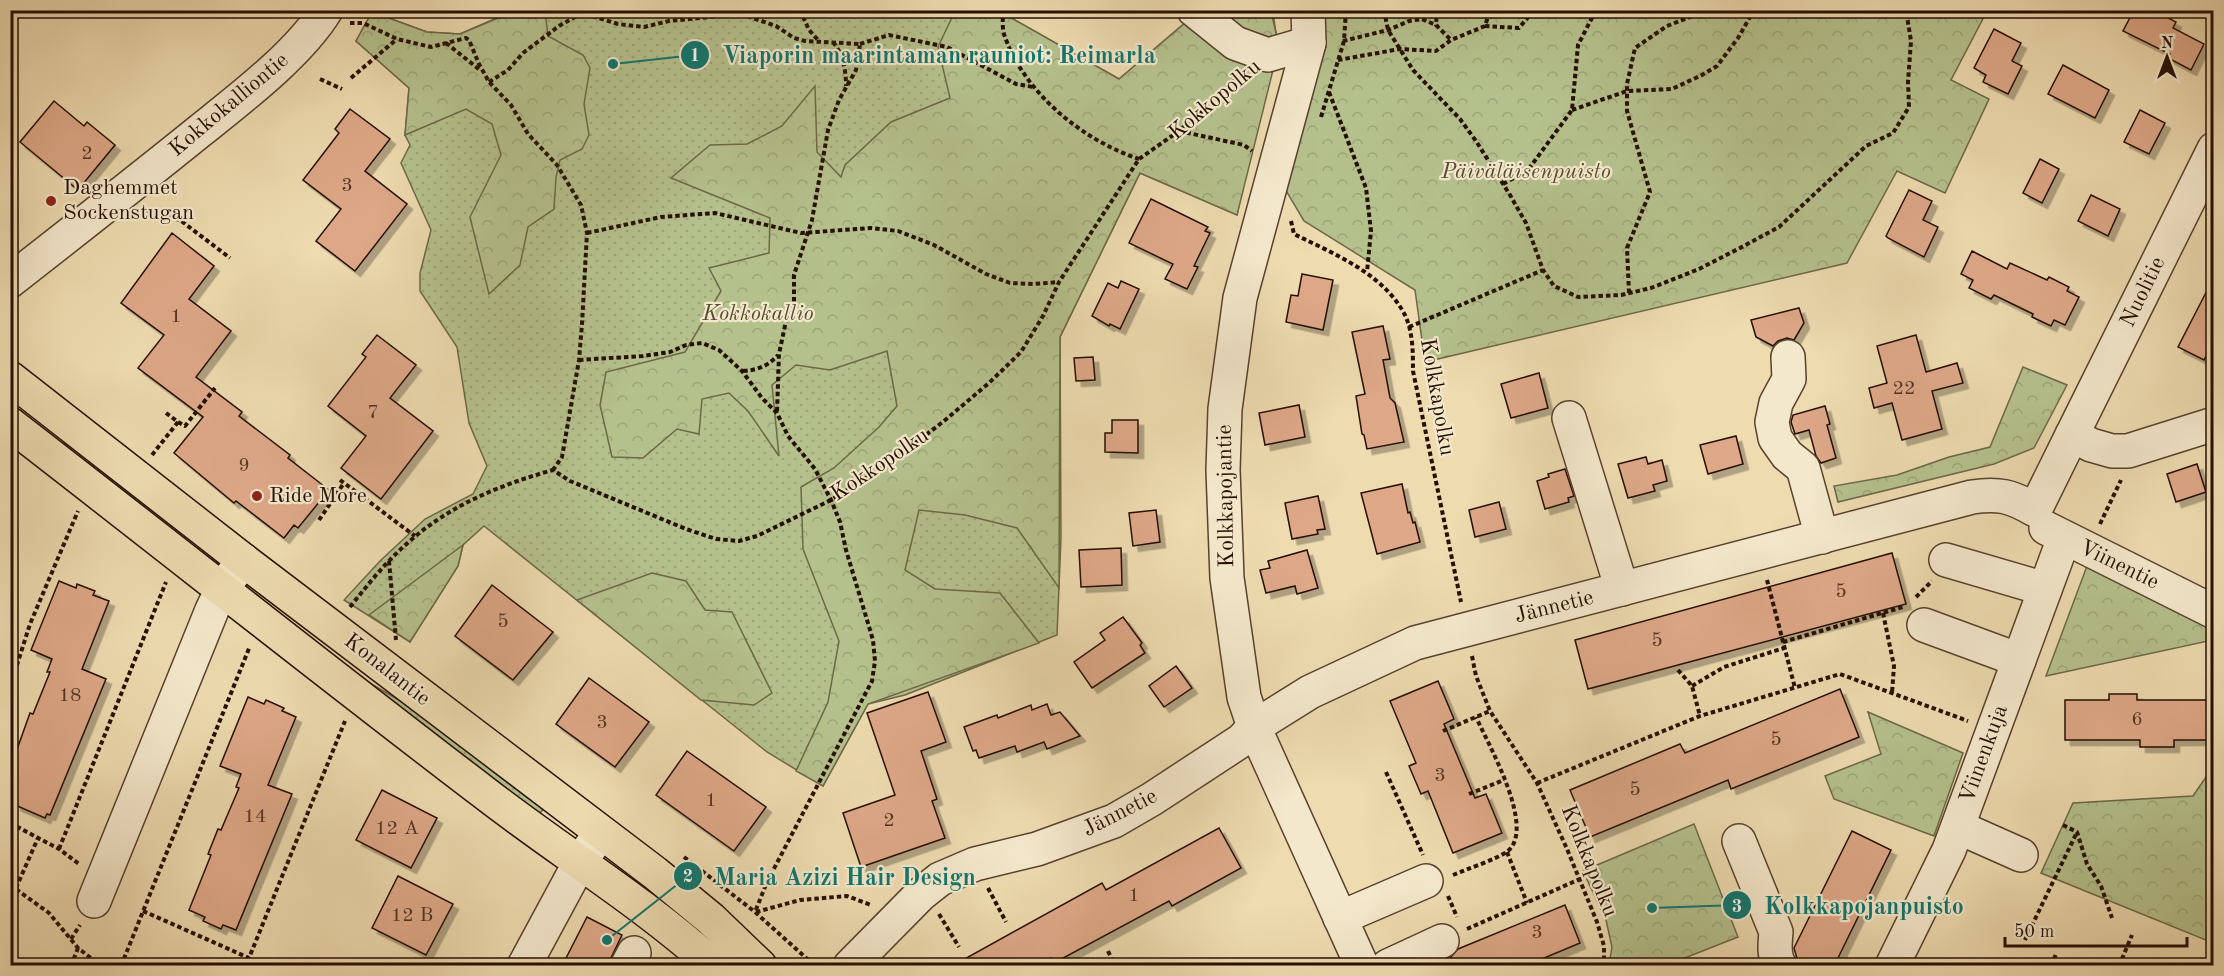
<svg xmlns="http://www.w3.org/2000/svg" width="2224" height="976" viewBox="0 0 2224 976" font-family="'Old Standard TT',serif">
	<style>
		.green { fill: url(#green-dots); stroke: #6d6848; stroke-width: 1.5 }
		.forest { fill: url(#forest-crowns); stroke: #6d6848; stroke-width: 1.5 }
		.building { fill: #dea888; stroke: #250f02; stroke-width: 1.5; filter: url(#shadow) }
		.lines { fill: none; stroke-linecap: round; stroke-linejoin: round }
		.minor-casing { stroke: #57422e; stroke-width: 36 }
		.major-casing { stroke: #250f02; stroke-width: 36 }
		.path { stroke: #250f02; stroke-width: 4; stroke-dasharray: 4.5 3; stroke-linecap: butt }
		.minor { stroke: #f4e8cc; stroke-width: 33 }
		.major { stroke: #eedbb0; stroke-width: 33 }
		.poi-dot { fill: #8f2418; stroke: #f4e8cc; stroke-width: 2 }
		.labels { text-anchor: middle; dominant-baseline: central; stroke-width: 4.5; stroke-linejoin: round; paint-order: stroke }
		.number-label { font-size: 20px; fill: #533524 }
		.street-label { font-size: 22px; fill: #250f02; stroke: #f4e8cc }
		.park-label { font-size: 22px; font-style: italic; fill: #574d33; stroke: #f4e8cc }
		.poi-label { font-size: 22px; fill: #250f02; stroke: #f4e8cc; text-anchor: start }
		.leader { fill: none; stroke: #0f766e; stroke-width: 2 }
		.callout-dot { fill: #0f766e; stroke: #f4e8cc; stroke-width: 2 }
		.mark-label { font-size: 18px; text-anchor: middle; font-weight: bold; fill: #fff }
		.callout-label { font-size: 24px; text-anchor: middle; font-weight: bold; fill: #0f766e; stroke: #f4e8cc; stroke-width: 4.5; stroke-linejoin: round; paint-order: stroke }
	</style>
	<defs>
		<pattern id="green-dots" width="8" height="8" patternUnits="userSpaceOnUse" patternTransform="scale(1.5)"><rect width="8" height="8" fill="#b5c18d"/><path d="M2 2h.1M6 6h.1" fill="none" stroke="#9ca578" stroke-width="1.8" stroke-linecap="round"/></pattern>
		<pattern id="forest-crowns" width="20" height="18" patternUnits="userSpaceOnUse" patternTransform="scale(1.5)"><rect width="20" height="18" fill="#b5c18d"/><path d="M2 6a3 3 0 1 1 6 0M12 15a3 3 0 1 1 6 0" fill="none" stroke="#9ca578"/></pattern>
		<filter id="shadow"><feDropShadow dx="5.5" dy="5.5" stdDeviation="0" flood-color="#0004"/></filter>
	</defs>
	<rect width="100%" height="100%" fill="#eedbb0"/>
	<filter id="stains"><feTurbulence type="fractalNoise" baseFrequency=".00333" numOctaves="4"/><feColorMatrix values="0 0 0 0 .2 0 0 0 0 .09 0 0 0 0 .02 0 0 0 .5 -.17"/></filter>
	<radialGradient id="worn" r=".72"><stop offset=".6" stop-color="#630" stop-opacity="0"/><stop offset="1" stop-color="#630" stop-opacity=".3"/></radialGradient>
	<!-- green -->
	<g class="green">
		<polygon points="515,10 999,11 1119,79 1199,11 1271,11 1273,13 1276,33 1237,215 1140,173 1060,337 1061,538 1057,635 905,695 868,704 823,786 767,752 484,526 463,545 458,566 410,642 344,600 380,561 425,519 473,494 487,466 469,423 457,347 420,291 420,273 431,230 401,163 410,145 405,135 409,88 356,41 372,12 427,32 460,34"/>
		<polygon points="64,443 127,480 189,532 179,543 58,450"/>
		<polygon points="368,682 440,724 545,807 535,819 364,687"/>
	</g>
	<!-- forest -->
	<g class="forest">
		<polygon points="515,11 545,11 548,36 583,55 590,68 584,104 589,135 582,149 560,160 556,177 554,209 528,227 520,265 489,294 470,217 501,155 492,124 466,109 405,135 409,88 356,41 372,12 427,32 460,34"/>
		<polygon points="955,11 999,11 1119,79 1199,11 1271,11 1276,33 1276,58 1237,215 1140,173 1060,337 1059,588 1017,528 965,515 919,510 905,570 935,589 1000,593 1039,643 868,704 823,786 796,771 828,702 839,641 803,549 801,487 834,468 879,427 897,406 887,351 830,370 796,365 772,385 779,456 748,411 729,393 702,399 699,434 677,429 643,458 612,457 600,405 606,372 685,352 721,291 709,268 769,253 770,218 671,178 710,145 747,144 782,126 815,86 817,152 841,177 845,165 891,122 950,98 938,47"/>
		<polygon points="1327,11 1987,11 1951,80 1989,99 1945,193 1897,171 1847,263 1425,362 1415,290 1304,221 1285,189"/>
		<polygon points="2023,367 2067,385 2034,448 1994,464 1838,502 1834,486 1897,475 1949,457 1990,447"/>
		<polygon points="463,545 458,566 410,642 369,615"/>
		<polygon points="2087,566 2213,630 2213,640 2046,676"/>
		<polygon points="652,573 686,581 705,610 732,612 772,693 754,705 701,700 577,600"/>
		<polygon points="1868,712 1963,753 1934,836 1834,799 1825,776 1881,754"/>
		<polygon points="2213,767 2213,943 2041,873 2073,803 2193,796"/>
		<polygon points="1694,824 1738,937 1667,965 1609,965 1612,947 1606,920 1583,871"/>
	</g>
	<!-- building -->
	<g class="building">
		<polygon points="2134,10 2153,10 2176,22 2173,28 2204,44 2191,70 2168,58 2170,54 2123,31"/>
		<polygon points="1994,29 2021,43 2012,61 2022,66 2008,94 1983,82 1986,75 1974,68"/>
		<polygon points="2063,65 2109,90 2095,118 2048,94"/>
		<polygon points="54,101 84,126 87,122 115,145 78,190 20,142"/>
		<polygon points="350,109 390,139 365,171 407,204 355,271 316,241 341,209 303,180 339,133 335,129"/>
		<polygon points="2140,110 2165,123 2149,154 2124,142"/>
		<polygon points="2040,159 2059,169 2042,203 2023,193"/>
		<polygon points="1909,190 1932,201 1923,220 1938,227 1924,257 1888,238 1886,236"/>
		<polygon points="2091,195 2120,209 2108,236 2078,221"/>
		<polygon points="1151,199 1208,227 1205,231 1210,233 1194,266 1198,267 1187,289 1165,279 1173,264 1129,243"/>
		<polygon points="172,233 214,266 189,299 231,331 196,377 242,412 239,416 290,455 288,458 329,490 298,528 294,525 284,538 236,501 234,503 174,453 203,417 138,368 164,335 121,303"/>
		<polygon points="1972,251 2007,269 2010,263 2047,280 2049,277 2069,287 2067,291 2079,297 2065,325 2054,320 2051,326 2032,317 2033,314 1994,295 1991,299 1969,288 1973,280 1961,274"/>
		<polygon points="1302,274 1333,280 1323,330 1286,322 1291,295 1298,296"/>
		<polygon points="2214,277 2214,341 2204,360 2178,347"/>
		<polygon points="1121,281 1139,289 1120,329 1110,324 1109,326 1092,316 1108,283 1118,288"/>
		<polygon points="1799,308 1804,323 1794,340 1787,338 1778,341 1773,346 1756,337 1751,320"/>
		<polygon points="1383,326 1390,359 1383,360 1390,398 1395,403 1404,442 1367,449 1364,435 1362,434 1356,396 1365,394 1352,332"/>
		<polygon points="377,335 416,365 390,398 433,431 381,499 341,468 366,436 328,406 366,357 362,354"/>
		<polygon points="1916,335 1926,372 1957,363 1963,383 1932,391 1942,429 1902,440 1892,403 1874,408 1869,388 1887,383 1877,346"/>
		<polygon points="1093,357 1095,380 1076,381 1074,358"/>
		<polygon points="1539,373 1548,408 1511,418 1501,384"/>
		<polygon points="1299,405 1305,437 1265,445 1259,413"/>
		<polygon points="1825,406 1830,424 1827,425 1836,458 1821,463 1816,456 1809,430 1795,434 1791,422 1793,415"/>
		<polygon points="1112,420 1138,420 1138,453 1105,452 1105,433 1112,433"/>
		<polygon points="1736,436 1743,464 1708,474 1700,445"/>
		<polygon points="1646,457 1648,464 1662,460 1667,481 1653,485 1655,491 1628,498 1618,464"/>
		<polygon points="2197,464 2206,492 2176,502 2167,474"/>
		<polygon points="1565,469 1574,496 1568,498 1569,502 1545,509 1537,481 1549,477 1548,474"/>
		<polygon points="1402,484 1408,513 1410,512 1413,523 1415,522 1420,542 1377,554 1361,493"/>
		<polygon points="1318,496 1325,529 1317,530 1318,534 1292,539 1285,503"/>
		<polygon points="1499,502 1506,529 1475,537 1469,510"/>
		<polygon points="1156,510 1160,542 1133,546 1129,513"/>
		<polygon points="1121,548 1122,585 1081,587 1079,550"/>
		<polygon points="1307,550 1318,588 1297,594 1295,586 1266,593 1260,570 1270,568 1268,561"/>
		<polygon points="1892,553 1906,604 1588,689 1575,640"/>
		<polygon points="59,581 76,588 77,584 95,591 93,595 109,601 82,669 106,679 50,815 47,814 45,818 15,805 16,801 10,799 10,769 30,713 33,714 50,672 47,672 52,659 31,650"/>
		<polygon points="492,585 553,632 513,680 455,636"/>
		<polygon points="1123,617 1142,643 1140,645 1145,653 1092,688 1074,662 1105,640 1100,633"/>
		<polygon points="1176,666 1192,688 1164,707 1149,686"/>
		<polygon points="589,678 649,722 615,767 556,724"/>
		<polygon points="1438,681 1454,719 1444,724 1475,798 1486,794 1502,833 1453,853 1428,791 1421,794 1409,766 1416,763 1390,701"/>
		<polygon points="1840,689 1859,737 1731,789 1728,780 1590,837 1570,790 1680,744 1685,753"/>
		<polygon points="928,692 946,742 921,751 937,799 932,801 945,838 861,867 843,813 895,795 867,713"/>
		<polygon points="2109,694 2137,694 2137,700 2209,700 2209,740 2174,740 2174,747 2140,747 2140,740 2065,740 2065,700 2109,700"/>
		<polygon points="248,697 264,704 266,700 284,708 282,711 296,717 268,785 292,794 236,930 223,925 221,929 203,921 205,917 189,910 211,855 208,854 218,829 221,830 239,788 236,787 241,774 220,766"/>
		<polygon points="1047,704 1051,715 1060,712 1080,736 1047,749 1044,742 1017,752 1015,746 979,758 976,750 973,751 964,727 997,715 998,718 1031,705 1032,710"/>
		<polygon points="687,751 766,807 734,851 656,795"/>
		<polygon points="382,790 437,818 411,868 356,840"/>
		<polygon points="1219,828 1241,868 1172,906 1169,901 1054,963 1051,958 1037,966 952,966 1102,883 1106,890"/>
		<polygon points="1852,831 1891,850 1834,966 1805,966 1798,962 1794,948"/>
		<polygon points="398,876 453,904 426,955 372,928"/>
		<polygon points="1565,905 1580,943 1525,966 1434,966 1450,958 1458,949"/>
		<polygon points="587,917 622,935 607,966 562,966"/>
	</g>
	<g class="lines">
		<!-- minor casing -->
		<g class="minor-casing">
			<g id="minor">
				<polyline points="1194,10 1235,43 1268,55 1309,43"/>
				<polyline points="1308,10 1309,43 1240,298 1225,409 1223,470 1227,578 1244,697 1254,727 1362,966"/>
				<path d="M10,281c64,-50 128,-100 191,-151 40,-32 99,-77 125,-120"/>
				<polyline points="1788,357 1789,379 1776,403 1772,422 1775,438 1787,455 1803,468 1822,537"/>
				<polyline points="1569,418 1622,589"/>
				<polyline points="2072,435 2214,149"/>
				<polyline points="2046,528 2214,612"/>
				<polyline points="1946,560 2045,589"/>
				<polyline points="1924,625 2019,660"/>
				<polyline points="1958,827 2021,855"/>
				<path d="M1739,841l37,91c-1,11 -3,24 4,34"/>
				<polyline points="94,901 212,610 221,591 243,560"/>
				<polyline points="1340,918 1426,881"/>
				<polyline points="524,966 579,864 600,833"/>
				<polyline points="627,966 634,953"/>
				<path d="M850,966l71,-72 19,-15 35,-15 62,-15 77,-28 38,-22 90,-59 12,-13 56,-35 105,-49 557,-146c27,-4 39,-1 63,13l37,-75 19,10 21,6h16l86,-27"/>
				<polyline points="1388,966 1442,941"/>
				<polyline points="1892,966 1949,850 2064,538"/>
			</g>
		</g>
		<!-- major casing -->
		<g class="major-casing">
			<g id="major">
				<polyline points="10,378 243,560 655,873 711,919 760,966"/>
				<path d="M10,424c159,123 316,248 476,370 75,58 157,108 228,172"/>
			</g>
		</g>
		<!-- path -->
		<g class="path">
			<polyline points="670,10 681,19"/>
			<polyline points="800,10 809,30 818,40"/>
			<path d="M1003,10c0,8 -1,17 1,24 19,58 78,106 135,125"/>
			<polyline points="1384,10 1388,30 1413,70 1460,119 1476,141 1510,195 1526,223 1543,270 1554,286 1578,297 1621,295 1651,288 1699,269 1740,248 1779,227 1866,146 1893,133 1909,107 1908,82 1911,41 1906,10"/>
			<polyline points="1437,10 1436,25 1451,40"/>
			<polyline points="350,23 363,23 397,39 431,47 466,38 469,40 479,64 489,82 511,105 528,134 557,165 581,205 587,233 582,324 579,360 562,457 553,470"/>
			<polyline points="1485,26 1519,28 1534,10"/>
			<polyline points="1343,41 1388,30 1409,21 1422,19 1436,25"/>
			<path d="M833,42c10,12 13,28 13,44"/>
			<polyline points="446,43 480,70"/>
			<polyline points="860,44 889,35 947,47 1016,84 1033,87"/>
			<polyline points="1338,60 1400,49 1436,51 1451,40 1485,26 1490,10"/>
			<polyline points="351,78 397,39"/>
			<polyline points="320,79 342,89"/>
			<polyline points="489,82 508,70 523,53 559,26 582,13 618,24 644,27 669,21 741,14 776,26 794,38 805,41 860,44 856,70 839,100 828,130 812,220 794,275 794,305 786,321 779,354 777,413"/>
			<polyline points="1329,92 1366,188 1371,231 1367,272"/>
			<polyline points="1572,110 1627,91 1672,89 1702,75 1717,66 1738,38 1754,10"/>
			<polyline points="1321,117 1344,41 1346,10"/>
			<polyline points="1179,131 1244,145 1252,151"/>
			<polyline points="1503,184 1528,170 1572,110 1578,45 1596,10"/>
			<polyline points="146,210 180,220 230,258"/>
			<path d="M1291,221l3,13c40,20 89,39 111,81 8,17 8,38 8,56l48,231"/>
			<polyline points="587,233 661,217 715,213 801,233 871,228 898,231 934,245 986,274 1010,283 1034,284 1059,282"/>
			<polyline points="1629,293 1627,248 1650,192 1627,111 1627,84 1635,48 1667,26 1695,15 1720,10"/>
			<polyline points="1409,327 1543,270"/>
			<polyline points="579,360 643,356 670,352 686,345 702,343 719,350 742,371 762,398 777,413 788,436 815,469 831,500 840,522 846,550 873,640 875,661 872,681 767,882 755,912"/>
			<path d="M743,371c15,-1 25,-5 35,-16"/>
			<polyline points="178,422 185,426 215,388"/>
			<polyline points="152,455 178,422 166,413"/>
			<polyline points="340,480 415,536"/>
			<polyline points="319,520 344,483"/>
			<polyline points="2100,524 2121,480"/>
			<polyline points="389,561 396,640"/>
			<polyline points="1767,580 1795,688"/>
			<polyline points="1916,597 1932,581"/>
			<path d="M350,607c13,-16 25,-32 39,-46 46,-49 100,-73 164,-91l17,11 116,48 30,10 23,2 18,-5 74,-36 57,-36 56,-43 45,-38 32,-31 22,-36 16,-34 80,-123 40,-28 34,-29 28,-28"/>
			<polyline points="1883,613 1894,666 1892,693"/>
			<polyline points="1783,642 1903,607"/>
			<polyline points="1472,656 1476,676 1490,711 1537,783 1567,849 1597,922 1604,946 1604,966"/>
			<polyline points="1678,670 1692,686 1700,716"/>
			<polyline points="1692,686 1724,667 1784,648"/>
			<polyline points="10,687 30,624 78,511"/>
			<polyline points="1443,731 1490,711"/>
			<polyline points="1386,772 1423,855"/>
			<polyline points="1537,783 1700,716 1840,674 1968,721"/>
			<polyline points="1469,794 1504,780"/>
			<polyline points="10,823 59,849 79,864"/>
			<polyline points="2063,825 2077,832 2087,864 2101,886 2112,918"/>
			<polyline points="59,849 166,582"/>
			<polyline points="1507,852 1527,903"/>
			<polyline points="684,857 755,912 815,966"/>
			<path d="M1453,875c14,-6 44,-16 55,-24 28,-24 -20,-107 -32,-134"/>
			<polyline points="10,885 49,913 78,948 101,966"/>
			<polyline points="16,888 38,838"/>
			<polyline points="988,888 1006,922"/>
			<polyline points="1448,896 1457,917"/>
			<polyline points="143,911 249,958 345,721"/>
			<polyline points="756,912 800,900 847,896 871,905"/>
			<polyline points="939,914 959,947"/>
			<polyline points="1467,929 1580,879"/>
			<polyline points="71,939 80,925"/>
			<polyline points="2025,940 2077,832"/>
			<polyline points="1108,951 1115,966"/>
			<polyline points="71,966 78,948"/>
			<polyline points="121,966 250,646"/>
			<polyline points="2051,966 2056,954"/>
			<polyline points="2119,966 2132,935"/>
		</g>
		<!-- minor -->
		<use href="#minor" class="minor"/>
		<!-- major -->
		<use href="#major" class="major"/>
	</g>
	<!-- markers -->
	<g class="poi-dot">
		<circle cx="51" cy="201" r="6"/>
		<circle cx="257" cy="496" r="6"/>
	</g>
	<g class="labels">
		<!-- number labels -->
		<g class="number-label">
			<text x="87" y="154">2</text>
			<text x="347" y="186">3</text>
			<text x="176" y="317">1</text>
			<text x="1904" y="389">22</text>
			<text x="373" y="413">7</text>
			<text x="244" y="466">9</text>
			<text x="1841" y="592">5</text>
			<text x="503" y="622">5</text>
			<text x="1657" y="641">5</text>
			<text x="70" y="696">18</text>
			<text x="2137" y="720">6</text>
			<text x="602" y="723">3</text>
			<text x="1776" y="740">5</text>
			<text x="1440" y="776">3</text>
			<text x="1635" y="790">5</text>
			<text x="711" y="801">1</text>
			<text x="255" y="817">14</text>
			<text x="889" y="821">2</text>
			<text x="397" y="829">12 A</text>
			<text x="1134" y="896">1</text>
			<text x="412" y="916">12 B</text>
			<text x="1537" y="933">3</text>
		</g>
		<!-- street labels -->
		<g class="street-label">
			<text transform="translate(1215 100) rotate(-40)">Kokkopolku</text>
			<text transform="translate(229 105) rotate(-40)">Kokkokalliontie</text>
			<text transform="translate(2143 292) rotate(-64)">Nuolitie</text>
			<text transform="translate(1437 397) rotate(80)">Kolkkapolku</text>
			<text transform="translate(880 465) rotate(-34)">Kokkopolku</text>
			<text transform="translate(1226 496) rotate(-91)">Kolkkapojantie</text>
			<text transform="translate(2119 565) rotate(26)">Viinentie</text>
			<text transform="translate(1554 607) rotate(-14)">Jännetie</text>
			<text transform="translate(387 670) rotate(38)">Konalantie</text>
			<text transform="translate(1984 754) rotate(-70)">Viinenkuja</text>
			<text transform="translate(1120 813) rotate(-27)">Jännetie</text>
			<text transform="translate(1589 861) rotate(68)">Kolkkapolku</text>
		</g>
		<!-- park labels -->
		<g class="park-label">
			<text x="1526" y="172">Päiväläisenpuisto</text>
			<text x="758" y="314">Kokkokallio</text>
		</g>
		<!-- poi labels -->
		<g class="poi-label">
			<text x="63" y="188">Daghemmet<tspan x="63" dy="25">Sockenstugan</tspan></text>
			<text x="269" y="496">Ride More</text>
		</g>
	</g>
	<!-- callouts -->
	<path class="leader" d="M613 64L695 55M607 940L688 876M1652 908L1737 905"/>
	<g class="callout-dot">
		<circle cx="613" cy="64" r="6"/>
		<circle cx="607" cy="940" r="6"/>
		<circle cx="1652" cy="908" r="6"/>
		<circle cx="695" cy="55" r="15"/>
		<circle cx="688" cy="876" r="15"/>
		<circle cx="1737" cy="905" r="15"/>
	</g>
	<g class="mark-label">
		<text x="695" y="61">1</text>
		<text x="688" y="882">2</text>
		<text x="1737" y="912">3</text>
	</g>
	<g class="callout-label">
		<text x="939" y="63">Viaporin maarintaman rauniot: Reimarla</text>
		<text x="845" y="885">Maria Azizi Hair Design</text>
		<text x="1864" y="914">Kolkkapojanpuisto</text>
	</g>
	<!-- margin -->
	<rect width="2224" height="976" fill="none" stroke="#eedbb0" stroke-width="36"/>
	<rect x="12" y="12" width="2200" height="952" fill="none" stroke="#250f02" stroke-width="3"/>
	<rect x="18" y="18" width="2188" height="940" fill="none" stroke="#250f02" stroke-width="1.5"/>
	<!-- north arrow -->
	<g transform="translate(2167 57)" stroke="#f4e8cc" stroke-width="4.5" paint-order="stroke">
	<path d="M0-4.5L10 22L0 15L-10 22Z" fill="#250f02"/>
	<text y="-9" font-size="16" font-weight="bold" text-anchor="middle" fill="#250f02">N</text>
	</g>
	<!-- scale -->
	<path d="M2005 937v9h182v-9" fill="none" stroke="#250f02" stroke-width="3"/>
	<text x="2014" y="937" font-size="18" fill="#250f02" stroke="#f4e8cc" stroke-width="4.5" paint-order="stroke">50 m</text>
	<rect width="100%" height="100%" filter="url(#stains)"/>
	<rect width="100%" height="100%" fill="url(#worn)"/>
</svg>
